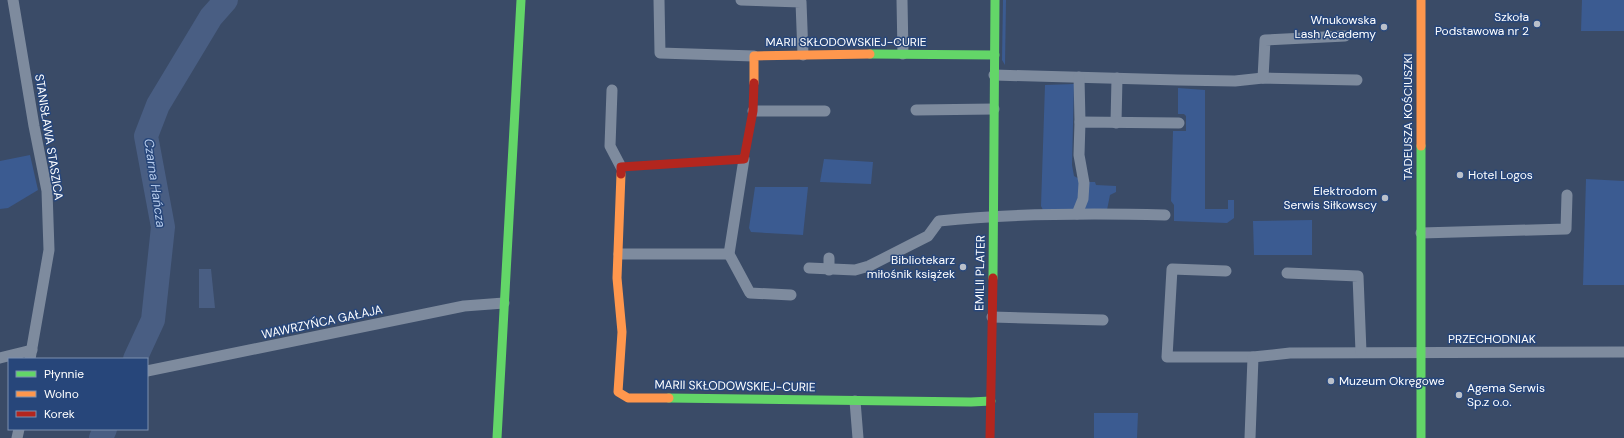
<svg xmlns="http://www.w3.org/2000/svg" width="1624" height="438" viewBox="0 0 1624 438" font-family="'DM Sans',sans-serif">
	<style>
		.green { fill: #3b5b91 }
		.water { fill: #495e83 }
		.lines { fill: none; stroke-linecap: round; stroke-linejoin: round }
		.river { stroke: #495e83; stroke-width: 24 }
		.street { stroke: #7e8b9e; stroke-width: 11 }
		.fast { stroke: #63d668; stroke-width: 9 }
		.slow { stroke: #ff974d; stroke-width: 9 }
		.jam { stroke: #b3261e; stroke-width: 9 }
		.poi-dot { fill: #bac0ca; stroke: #27467a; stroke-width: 1.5 }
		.labels { text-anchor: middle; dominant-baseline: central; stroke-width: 3; stroke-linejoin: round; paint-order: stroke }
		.poi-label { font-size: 12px; fill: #fff; stroke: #27467a; text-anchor: end }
		.street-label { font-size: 12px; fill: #fff; stroke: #27467a }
		.water-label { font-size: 13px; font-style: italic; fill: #b6cbeb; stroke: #27467a }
	</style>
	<rect width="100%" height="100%" fill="#3a4b67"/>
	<!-- green -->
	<g class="green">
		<polygon points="1003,0 1006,0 1005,65 1002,60"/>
		<polygon points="1582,0 1624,0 1624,31 1581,31"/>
		<polygon points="1074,84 1072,165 1074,176 1085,182 1095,182 1096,185 1116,186 1116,192 1110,195 1107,210 1043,210 1041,206 1045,85"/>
		<polygon points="1178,88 1205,90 1205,209 1228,209 1228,200 1234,200 1234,218 1227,223 1174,221 1174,205 1171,201 1173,131 1186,131 1186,116 1184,114 1178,114"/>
		<polygon points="30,155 38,190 8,208 0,209 0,161"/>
		<polygon points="824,159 873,162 871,184 820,182"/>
		<polygon points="1586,179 1624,181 1624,285 1583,285"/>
		<polygon points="755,187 808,187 803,235 751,232 749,228"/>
		<polygon points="1312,220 1312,255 1254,255 1253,221"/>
		<polygon points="1094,413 1138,413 1137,438 1094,438"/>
	</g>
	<!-- water -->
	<polygon class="water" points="199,269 211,269 215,308 199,308"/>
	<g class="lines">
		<!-- river -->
		<g class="river">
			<polyline points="135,359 153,320 163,227 146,136 158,105 211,17 226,0"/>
			<polyline points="101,438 105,429"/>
		</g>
		<!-- street -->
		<g class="street">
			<polyline points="13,0 34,126 47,191 49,250 30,359"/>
			<polyline points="659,0 660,53 754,56"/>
			<polyline points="741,0 801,2 803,55"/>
			<polyline points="902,0 903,54"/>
			<polyline points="994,75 1178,80 1235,81 1263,78 1357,80"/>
			<polyline points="1079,77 1080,122"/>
			<polyline points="1263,78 1265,40 1345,36"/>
			<polyline points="612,90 610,146 621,167"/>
			<polyline points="916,110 994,109"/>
			<polyline points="753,111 825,111"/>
			<polyline points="1116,123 1117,78"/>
			<polyline points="744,159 729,254 750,293 791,295"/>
			<polyline points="1077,214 1083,199 1084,183 1079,155 1080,122 1179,123"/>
			<polyline points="1421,233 1566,229 1567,195"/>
			<polyline points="619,254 729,254"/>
			<path d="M809,268l46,2 14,-4 59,-30 11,-15c75,-8 150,-8 226,-6"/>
			<polyline points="829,270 829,258"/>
			<polyline points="1226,271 1172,269 1167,357 1253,357 1290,353 1624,352"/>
			<polyline points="1287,273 1358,276 1361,352"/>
			<polyline points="992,317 1103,320"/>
			<polyline points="0,358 32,350"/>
			<polyline points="147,371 464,306 504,303"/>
			<polyline points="855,401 858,438"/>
			<polyline points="17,438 19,429"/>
			<polyline points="1250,438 1253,357"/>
		</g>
		<!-- fast -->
		<g class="fast">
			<polyline points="870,54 995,55"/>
			<polyline points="1421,146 1421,438"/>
			<polyline points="993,278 995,0"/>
			<polyline points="669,398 971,402 991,401"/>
			<polyline points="497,438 521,0"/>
		</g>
		<!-- slow -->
		<g class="slow">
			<polyline points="1421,0 1421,146"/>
			<polyline points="754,83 754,56 870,54"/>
			<polyline points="621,174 617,278 622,332 618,392 628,398 669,398"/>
		</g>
		<!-- jam -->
		<g class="jam">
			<polyline points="621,174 621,167 744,159 753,111 754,83"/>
			<polyline points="990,438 993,278"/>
		</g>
	</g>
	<!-- markers -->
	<g class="poi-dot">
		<circle cx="1537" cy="24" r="4"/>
		<circle cx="1384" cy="27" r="4"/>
		<circle cx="1460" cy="175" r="4"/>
		<circle cx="1385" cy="198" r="4"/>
		<circle cx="963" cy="267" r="4"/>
		<circle cx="1331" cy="381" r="4"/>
		<circle cx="1459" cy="395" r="4"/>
	</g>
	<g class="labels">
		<!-- poi labels -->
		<g class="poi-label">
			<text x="1529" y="17">Szkoła<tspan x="1529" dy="14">Podstawowa nr 2</tspan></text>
			<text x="1376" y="20">Wnukowska<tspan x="1376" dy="14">Lash Academy</tspan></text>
			<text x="1468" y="175" text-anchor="start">Hotel Logos</text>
			<text x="1377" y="191">Elektrodom<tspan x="1377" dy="14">Serwis Siłkowscy</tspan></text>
			<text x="955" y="260">Bibliotekarz<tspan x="955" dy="14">miłośnik książek</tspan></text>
			<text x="1339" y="381" text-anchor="start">Muzeum Okręgowe</text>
			<text x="1467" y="388" text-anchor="start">Agema Serwis<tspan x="1467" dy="14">Sp.z o.o.</tspan></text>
		</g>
		<!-- street labels -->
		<g class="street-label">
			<text x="846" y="42">MARII SKŁODOWSKIEJ-CURIE</text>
			<text transform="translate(1408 117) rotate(-90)">TADEUSZA KOŚCIUSZKI</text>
			<text transform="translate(49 137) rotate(81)">STANISŁAWA STASZICA</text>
			<text transform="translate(980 273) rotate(-89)">EMILII PLATER</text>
			<text transform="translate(322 322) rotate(-12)">WAWRZYŃCA GAŁAJA</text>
			<text x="1492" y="339">PRZECHODNIAK</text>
			<text transform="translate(735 386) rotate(1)">MARII SKŁODOWSKIEJ-CURIE</text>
		</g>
		<!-- water labels -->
		<g class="water-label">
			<text transform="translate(155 183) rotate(82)">Czarna Hańcza</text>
		</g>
	</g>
	<!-- legend -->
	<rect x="8" y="358" width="140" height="72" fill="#27467a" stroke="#7d90af"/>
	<rect x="16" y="371" width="20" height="6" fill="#63d668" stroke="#7d90af"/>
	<text x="44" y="378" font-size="12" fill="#ffffff">Płynnie</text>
	<rect x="16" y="391" width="20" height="6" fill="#ff974d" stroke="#7d90af"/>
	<text x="44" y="398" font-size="12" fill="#ffffff">Wolno</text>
	<rect x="16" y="411" width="20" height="6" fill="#b3261e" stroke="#7d90af"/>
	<text x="44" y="418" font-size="12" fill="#ffffff">Korek</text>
</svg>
